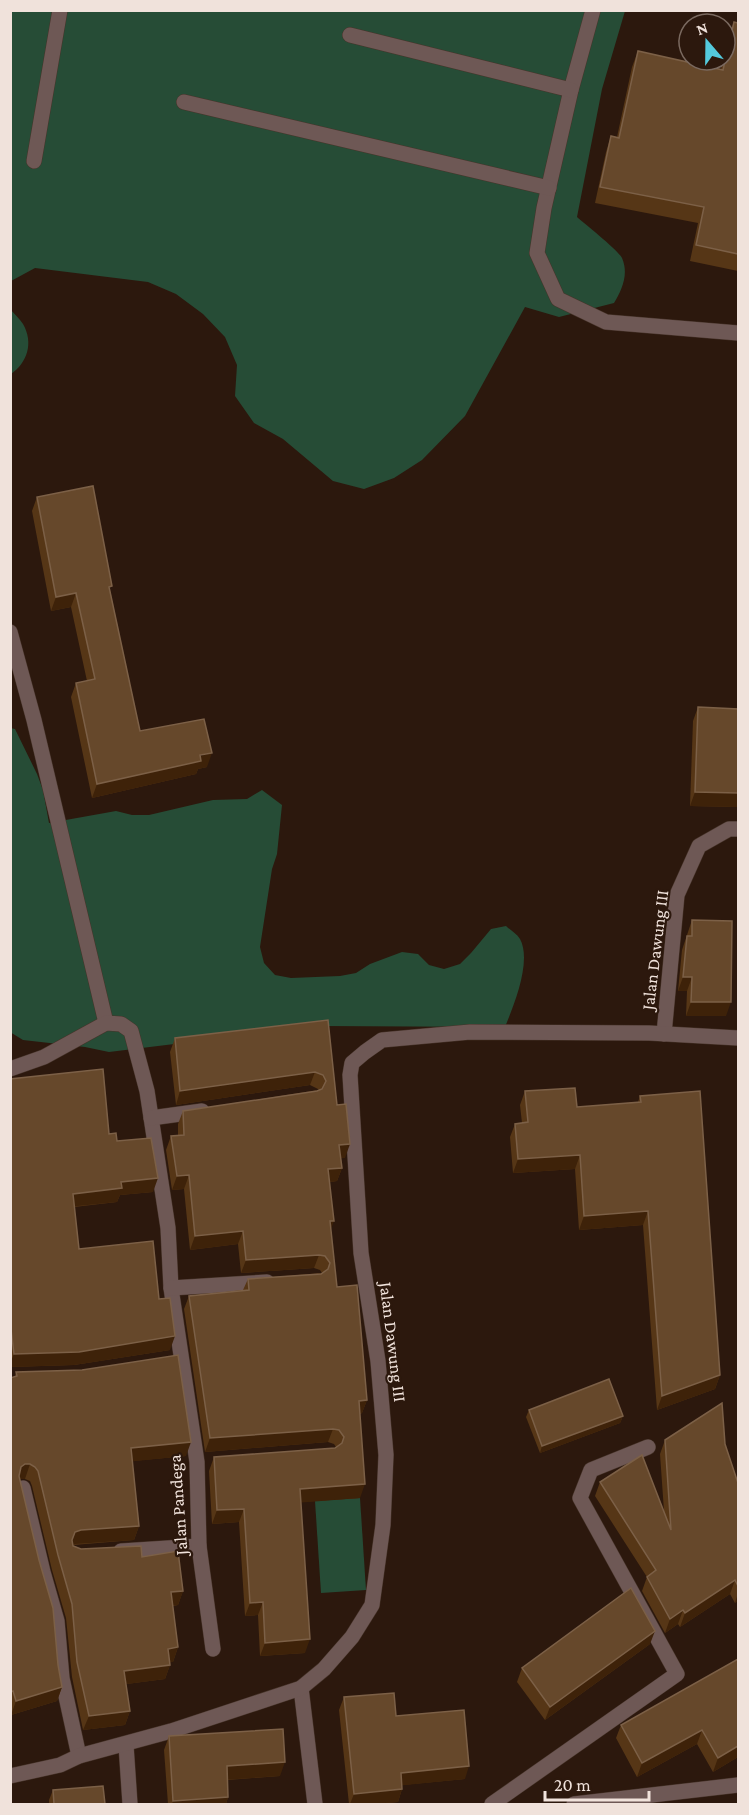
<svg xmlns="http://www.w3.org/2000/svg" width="749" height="1815" viewBox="0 0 749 1815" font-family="'Crimson Pro',serif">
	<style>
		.green { fill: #264c36 }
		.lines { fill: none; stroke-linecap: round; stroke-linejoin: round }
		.lane-casing { stroke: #47342a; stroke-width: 16 }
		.street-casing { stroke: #47342a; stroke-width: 16 }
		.lane { stroke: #6e5855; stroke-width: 15 }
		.street { stroke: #6e5855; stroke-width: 15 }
		.wall { fill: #563616 }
		.shaded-wall { fill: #3e2209 }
		.building { fill: #66482b; stroke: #7c6047; stroke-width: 1.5 }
		.labels { text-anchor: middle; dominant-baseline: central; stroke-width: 4.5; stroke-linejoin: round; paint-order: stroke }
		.street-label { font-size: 18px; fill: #f0e2db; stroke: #2c180d }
	</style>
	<rect width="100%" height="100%" fill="#2c180d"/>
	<!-- green -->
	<g class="green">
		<path d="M11,11h614l-23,78 -25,128c8,7 42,34 45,41 7,16 0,32 -8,45l-55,14 -34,-10 -60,109 -43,44 -28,18 -30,11 -31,-8 -50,-42 -29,-16 -19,-27 2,-31 -12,-28 -22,-23 -27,-20 -28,-12 -113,-14 -24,13z"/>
		<path d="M11,310c4,5 9,9 12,14 11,19 4,39 -12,50z"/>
		<path d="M10,728l5,1 22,45 6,16 6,33 67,-12 16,4h17l64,-15 34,-1 15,-9 20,15 -5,49 -5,15 -12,78 4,16 11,12 16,3 49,-2 16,-3 14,-9 32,-12 16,2 11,11 15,4 16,-5 11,-11 20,-24 15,-3c4,4 11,8 14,13 12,22 -6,66 -15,88l-184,-1 -212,26 -24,-5 -62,-7 -13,-8z"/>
		<polygon points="360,1498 366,1590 321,1593 315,1501"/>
	</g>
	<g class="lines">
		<!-- lane casing -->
		<g class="lane-casing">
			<polyline id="lane" points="121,1551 199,1546"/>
		</g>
		<!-- street casing -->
		<g class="street-casing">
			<g id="street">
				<polyline points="593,10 571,90 544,208 537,253 558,299 606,322 738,333"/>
				<polyline points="350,35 571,90"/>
				<polyline points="184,102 549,188"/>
				<polyline points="34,161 60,10"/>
				<polyline points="10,632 34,720 106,1023"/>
				<polyline points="664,1034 677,895 699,846 729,829 738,829"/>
				<polyline points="10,1069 44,1057 106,1023 121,1024 131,1031 147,1091 168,1228 171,1288 197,1462 199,1546 213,1649"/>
				<polyline points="151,1118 202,1111"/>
				<polyline points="171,1288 267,1282"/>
				<polyline points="23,1488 43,1572 57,1621 62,1678 79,1756"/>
				<polyline points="301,1688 315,1804"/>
				<polyline points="126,1745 130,1804"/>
				<polyline points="10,1776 60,1765 79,1756 171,1731 301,1688 324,1669 352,1637 372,1605 383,1525 386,1455 378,1361 361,1253 350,1075 352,1063 365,1052 382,1040 470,1032 649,1033 738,1038"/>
				<polyline points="492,1804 677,1674 580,1498 591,1470 648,1447"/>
				<polyline points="574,1804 738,1785"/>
			</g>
		</g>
		<!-- lane -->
		<use href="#lane" class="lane"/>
		<!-- street -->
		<use href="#street" class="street"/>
	</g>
	<!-- wall -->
	<g class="wall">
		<polygon points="734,22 738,23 738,271 690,261 698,223 595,203 606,152 611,136 617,137 632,67 638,51 721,69 723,60 725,60 725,50 728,37"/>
		<polygon points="37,497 110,590 140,731 207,767 198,769 196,774 92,798 71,697 76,683 87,681 71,607 51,611 32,511"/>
		<polygon points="698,707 738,709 738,807 690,806 693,721"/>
		<polygon points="692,920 726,1016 686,1016 687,991 678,991 682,950"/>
		<polygon points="328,1020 337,1105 345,1158 341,1158 342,1168 337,1181 330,1182 331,1231 337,1287 367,1400 362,1413 360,1414 360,1498 301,1502 305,1653 260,1656 258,1615 245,1616 239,1522 212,1524 209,1471 214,1457 335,1448 336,1447 334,1444 328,1442 205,1452 184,1309 189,1296 243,1290 248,1279 322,1273 320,1270 314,1268 241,1273 238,1244 190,1250 184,1189 172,1190 166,1150 171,1136 178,1135 178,1124 183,1111 319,1090 318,1089 310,1085 176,1105 170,1052 175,1038"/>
		<polygon points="10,1079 109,1134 117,1141 153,1192 120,1195 117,1202 74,1207 79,1249 159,1299 170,1350 74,1365 10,1367"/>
		<polygon points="525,1091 577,1107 638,1102 640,1096 720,1375 715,1389 657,1410 643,1225 579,1230 575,1169 513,1173 510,1137 515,1124 522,1123 520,1105"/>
		<polygon points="16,1372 186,1456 132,1461 139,1526 134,1540 73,1545 81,1549 142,1557 183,1591 178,1605 173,1606 178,1647 173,1662 170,1662 170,1665 165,1679 126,1684 130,1711 125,1725 83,1730 72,1677 66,1618 52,1570 32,1486 30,1481 25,1479 19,1479 62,1687 57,1701 11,1715 10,1378 15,1377"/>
		<polygon points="529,1410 623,1416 620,1423 540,1453 526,1417"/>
		<polygon points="665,1440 725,1444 738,1483 738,1601 735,1603 730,1594 680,1627 678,1624 665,1633 642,1591 647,1577 595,1496 600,1482 664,1511 660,1454"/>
		<polygon points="650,1644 545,1720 517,1682 522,1668"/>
		<polygon points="738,1659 738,1757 713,1772 697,1744 637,1777 616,1738 621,1725"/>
		<polygon points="344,1697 396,1716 465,1779 402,1785 402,1789 398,1802 373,1804 349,1804 339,1710"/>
		<polygon points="169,1736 280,1776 227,1780 228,1797 226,1804 168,1804 164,1750"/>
		<polygon points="53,1790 105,1804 49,1804 49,1800"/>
	</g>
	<!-- shaded-wall -->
	<g class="shaded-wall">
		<polygon points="76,593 71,607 51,611 56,597"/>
		<polygon points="212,753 207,767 198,769 196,774 92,798 97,784"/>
		<polygon points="695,792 738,793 738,807 690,806"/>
		<polygon points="683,977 692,977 687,991 678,991"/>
		<polygon points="691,1002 731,1002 726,1016 686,1016"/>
		<polygon points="315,1072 310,1085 176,1105 180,1091"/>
		<polygon points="350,1144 345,1158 334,1159 339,1145"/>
		<polygon points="580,1155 575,1169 513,1173 518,1159"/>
		<polygon points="342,1168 337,1181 323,1183 328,1169"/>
		<polygon points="189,1175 184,1189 172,1190 177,1176"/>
		<polygon points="158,1178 153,1192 120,1195 117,1202 68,1207 73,1194 121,1182"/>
		<polygon points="648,1211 643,1225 579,1230 584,1216"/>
		<polygon points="330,1221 334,1221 329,1234"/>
		<polygon points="243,1231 238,1244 190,1250 195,1236"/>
		<polygon points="319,1255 314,1268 241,1273 246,1260"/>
		<polygon points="175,1336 170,1350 74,1365 10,1367 10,1363 14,1354"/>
		<polygon points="720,1375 715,1389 657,1410 662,1396"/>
		<polygon points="367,1400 362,1413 354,1414 359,1401"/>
		<polygon points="623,1416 620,1423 540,1453 542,1446"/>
		<polygon points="333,1429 328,1442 205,1452 210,1438"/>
		<polygon points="191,1442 186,1456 126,1462 131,1448"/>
		<polygon points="25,1464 30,1464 25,1479 20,1479 16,1481 21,1467"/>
		<polygon points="365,1484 360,1498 295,1503 300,1489"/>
		<polygon points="244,1509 239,1522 212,1524 217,1510"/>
		<polygon points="139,1526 134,1540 75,1544 70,1546 72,1540 75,1532 81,1530"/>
		<polygon points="735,1580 730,1594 680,1627 685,1613"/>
		<polygon points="183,1591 178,1605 166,1606 171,1592"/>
		<polygon points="738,1593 738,1601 735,1603"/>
		<polygon points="263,1602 258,1615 245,1616 250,1603"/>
		<polygon points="683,1610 678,1624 665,1633 670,1619"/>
		<polygon points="655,1631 650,1644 545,1720 550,1707"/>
		<polygon points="310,1639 305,1653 260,1656 265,1643"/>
		<polygon points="178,1647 173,1662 162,1663 168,1649"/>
		<polygon points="170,1665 165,1679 119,1685 124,1671"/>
		<polygon points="62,1687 57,1701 11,1715 16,1701"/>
		<polygon points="130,1711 125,1725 83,1730 89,1716"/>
		<polygon points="702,1730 697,1744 637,1777 642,1763"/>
		<polygon points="738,1746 738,1757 713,1772 718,1758"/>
		<polygon points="285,1762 280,1776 222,1780 227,1766"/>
		<polygon points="469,1766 465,1779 396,1786 401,1773"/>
		<polygon points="402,1789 398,1802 373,1804 350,1804 354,1794"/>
		<polygon points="228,1797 226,1804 172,1804 173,1801"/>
	</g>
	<!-- building -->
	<g class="building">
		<polygon points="734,22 738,23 738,254 696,245 704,207 600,187 611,136 619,138 638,51 723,70"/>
		<polygon points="93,486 112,586 109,587 140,731 204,719 212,753 200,755 201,761 97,784 76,683 95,679 76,593 56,597 37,497"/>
		<polygon points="698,707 738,709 738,793 695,792"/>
		<polygon points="692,920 732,921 731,1002 691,1002 692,977 683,977 687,936 692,936"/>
		<polygon points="328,1020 337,1105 346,1104 350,1144 339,1145 342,1168 328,1169 334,1221 330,1221 337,1287 357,1285 367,1400 359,1401 365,1484 300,1489 310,1639 265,1643 263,1602 250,1603 244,1509 217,1510 214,1457 335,1448 342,1443 344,1437 339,1430 333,1429 210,1438 189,1296 249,1290 248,1279 321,1274 328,1269 330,1263 325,1256 319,1255 246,1260 243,1231 195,1236 189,1175 177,1176 171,1136 184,1135 183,1111 317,1091 322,1089 326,1081 323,1075 315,1072 180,1091 175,1038"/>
		<polygon points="103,1069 109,1134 116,1133 117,1141 151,1138 158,1178 121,1182 122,1188 73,1194 79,1249 153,1241 159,1299 170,1298 175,1336 79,1352 14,1354 10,1321 10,1079"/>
		<polygon points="575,1088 577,1107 641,1102 640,1096 700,1091 720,1375 662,1396 648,1211 584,1216 580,1155 518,1159 515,1124 528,1122 525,1091"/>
		<polygon points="178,1355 191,1442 131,1448 139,1526 81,1530 75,1532 72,1540 73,1546 81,1549 141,1546 142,1557 178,1551 183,1591 171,1592 178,1647 168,1649 170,1665 124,1671 130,1711 89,1716 77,1662 72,1604 58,1555 38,1471 35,1467 30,1464 25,1464 21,1467 19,1476 39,1560 53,1608 58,1665 62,1687 16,1701 13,1691 10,1692 10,1378 17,1376 16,1372 82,1370"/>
		<polygon points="609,1379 623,1416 542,1446 529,1410"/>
		<polygon points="722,1403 725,1444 738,1483 738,1586 735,1580 685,1613 683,1610 670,1619 647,1577 656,1570 600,1482 642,1455 671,1530 665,1440"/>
		<polygon points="631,1588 655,1631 550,1707 522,1668"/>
		<polygon points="738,1659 738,1746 718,1758 702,1730 642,1763 621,1725"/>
		<polygon points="394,1693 396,1716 464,1710 469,1766 401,1773 402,1789 354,1794 344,1697"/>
		<polygon points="283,1729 285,1762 227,1766 228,1797 173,1801 169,1736"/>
		<polygon points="103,1786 105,1804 54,1804 53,1790"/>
	</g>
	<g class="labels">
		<!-- street labels -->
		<g class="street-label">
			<text transform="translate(655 950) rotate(-83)">Jalan Dawung III</text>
			<text transform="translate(393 1342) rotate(83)">Jalan Dawung III</text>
			<text transform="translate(178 1505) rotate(-94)">Jalan Pandega</text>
		</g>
	</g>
	<!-- border -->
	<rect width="749" height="1815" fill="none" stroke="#f0e2db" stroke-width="24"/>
	<!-- north arrow -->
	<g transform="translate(707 42) rotate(340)"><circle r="28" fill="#2c180d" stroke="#7a695f" stroke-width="1.5"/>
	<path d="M0-4.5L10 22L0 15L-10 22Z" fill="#54cadd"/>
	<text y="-9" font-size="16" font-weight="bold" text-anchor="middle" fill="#f0e2db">N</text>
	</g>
	<!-- scale -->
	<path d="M545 1791v9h104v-9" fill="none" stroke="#f0e2db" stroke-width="3"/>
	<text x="554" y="1791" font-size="18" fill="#f0e2db" stroke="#2c180d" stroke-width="4.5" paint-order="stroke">20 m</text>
</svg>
